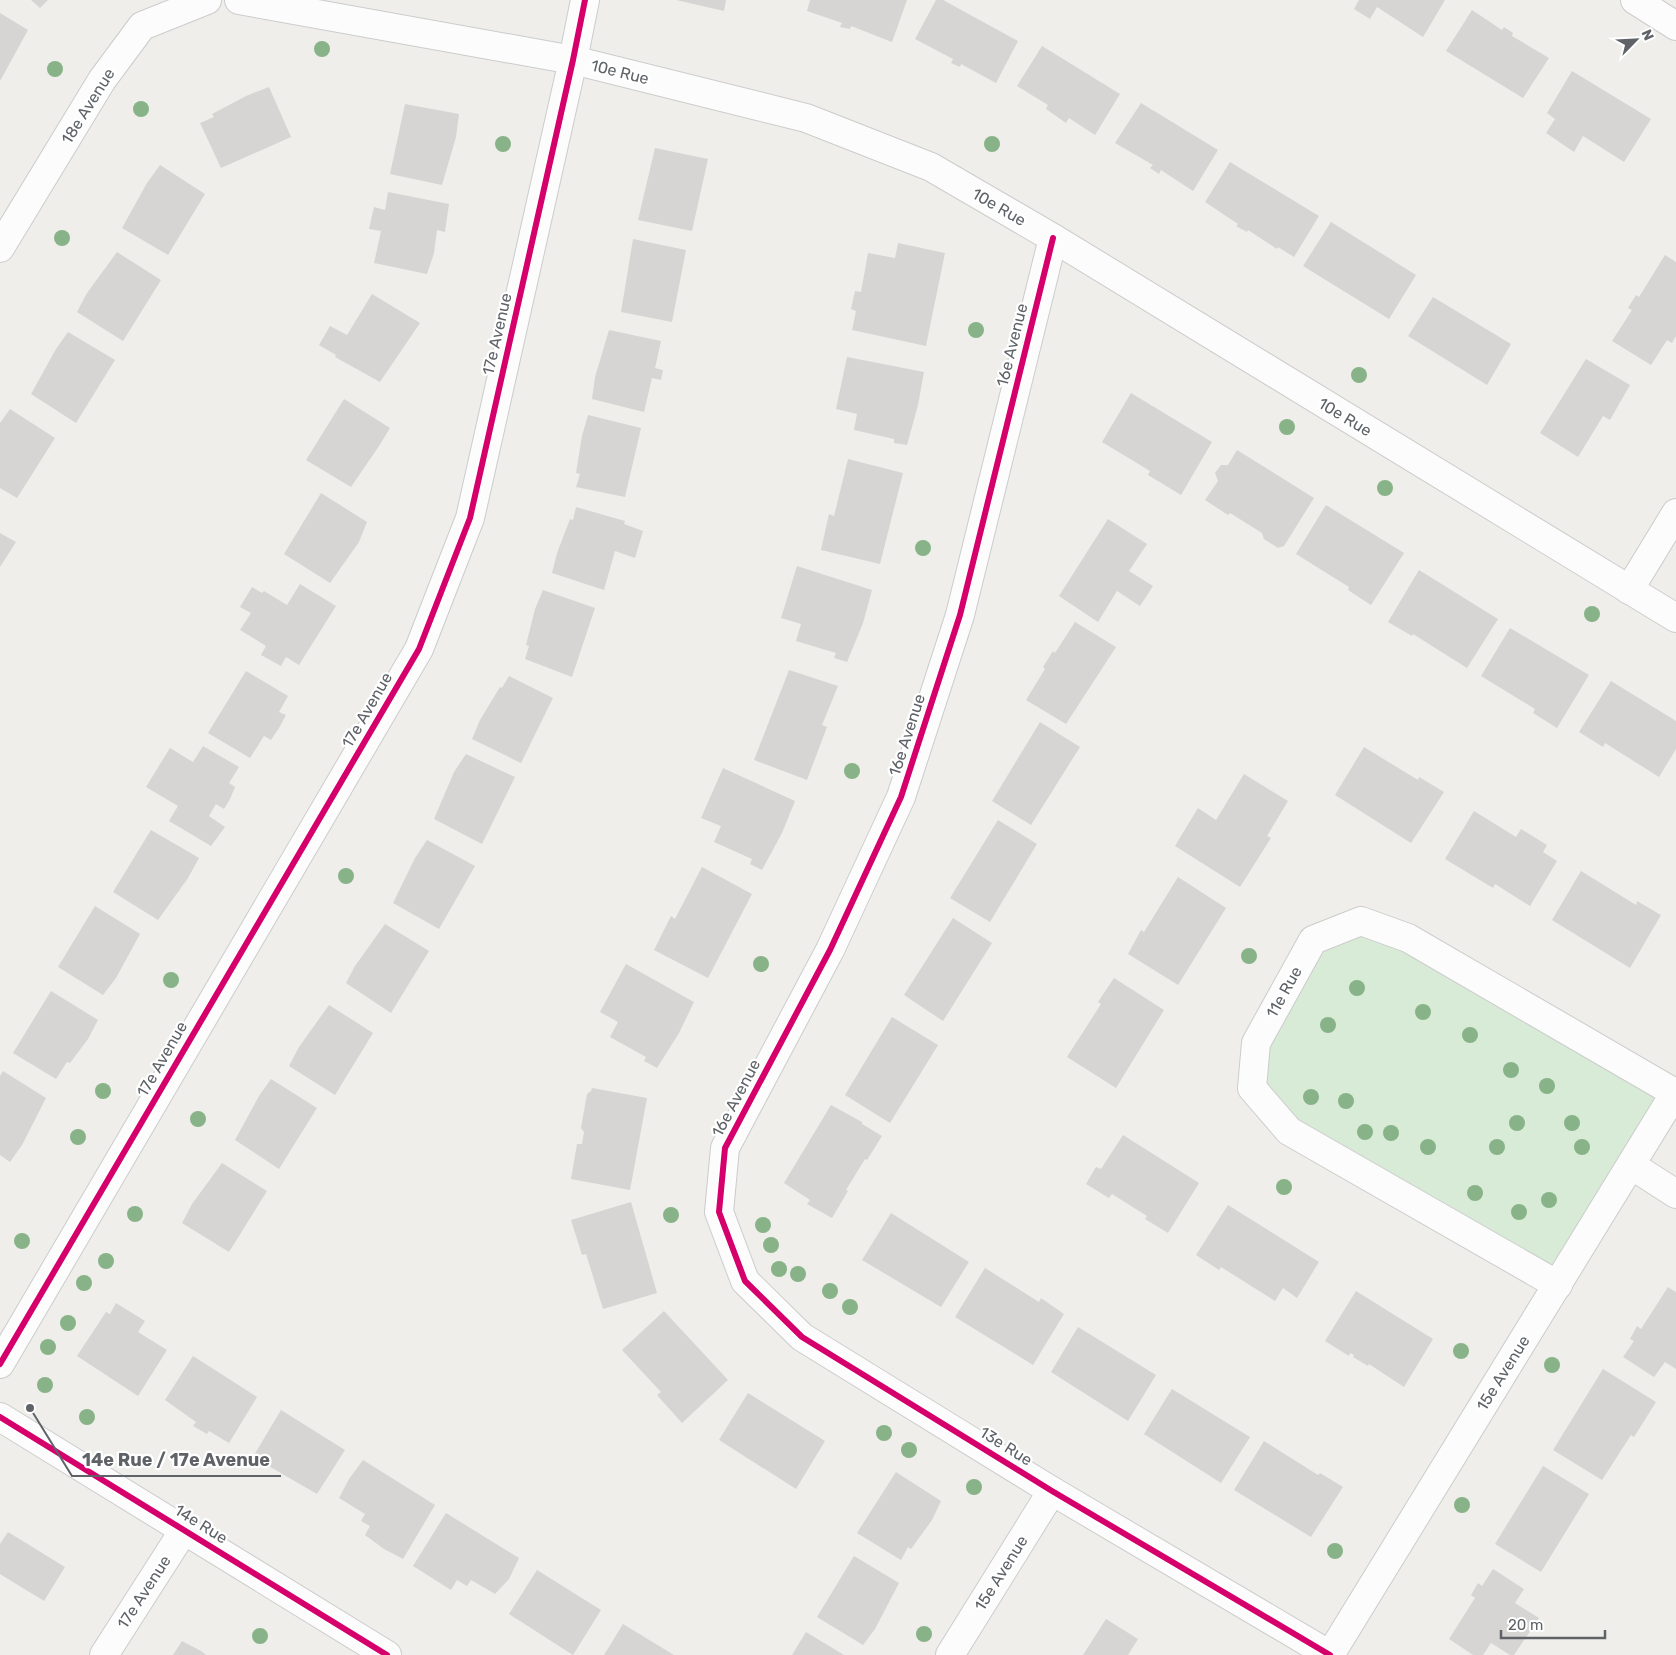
<svg xmlns="http://www.w3.org/2000/svg" width="1676" height="1655" viewBox="0 0 1676 1655" font-family="Rubik,sans-serif">
	<style>
		.green { fill: #d8ebd6 }
		.building { fill: #d6d5d3 }
		.lines { fill: none; stroke-linecap: round; stroke-linejoin: round }
		.minor-casing { stroke: #cbcccc; stroke-width: 30 }
		.minor { stroke: #fdfcfc; stroke-width: 28 }
		.cycleway-casing { stroke: #fff; stroke-width: 9 }
		.cycleway { stroke: #d6006c; stroke-width: 6 }
		.tree { fill: #88b388 }
		.labels { text-anchor: middle; dominant-baseline: central; stroke-width: 4.5; stroke-linejoin: round; paint-order: stroke }
		.street-label { font-size: 16px; fill: #5f6368; stroke: #fff }
		.leader { fill: none; stroke: #5f6368; stroke-width: 2 }
		.callout-dot { fill: #5f6368; stroke: #fff; stroke-width: 2 }
		.callout-label { font-size: 18px; text-anchor: middle; font-weight: bold; fill: #5f6368; stroke: #fff; stroke-width: 4.5; stroke-linejoin: round; paint-order: stroke }
	</style>
	<rect width="100%" height="100%" fill="#efeeea"/>
	<!-- green -->
	<polygon class="green" points="1352,925 1408,938 1675,1093 1558,1285 1289,1131 1252,1089 1313,941"/>
	<!-- building -->
	<g class="building">
		<polygon points="31,0 48,0 40,8"/>
		<polygon points="676,0 726,0 724,11"/>
		<polygon points="810,0 907,0 892,42 851,26 850,29 840,27 842,23 807,11"/>
		<polygon points="936,0 943,0 1018,41 996,83 961,64 960,67 951,63 953,59 915,39"/>
		<polygon points="1359,0 1445,0 1423,37 1377,7 1370,19 1354,9"/>
		<polygon points="1472,10 1502,30 1504,27 1513,33 1512,36 1549,58 1523,98 1446,51"/>
		<polygon points="0,13 28,30 0,81"/>
		<polygon points="1042,46 1120,94 1095,135 1069,118 1066,123 1046,109 1048,105 1017,86"/>
		<polygon points="1572,71 1651,119 1624,162 1583,136 1574,152 1546,133 1555,119 1547,113"/>
		<polygon points="269,87 291,137 221,168 200,123 214,117 212,114 246,96"/>
		<polygon points="1141,103 1218,150 1193,191 1161,170 1159,174 1150,168 1153,165 1115,143"/>
		<polygon points="405,104 459,114 456,137 442,185 390,174"/>
		<polygon points="655,148 708,159 692,231 638,220"/>
		<polygon points="1230,162 1319,216 1294,257 1278,247 1277,249 1248,230 1247,232 1236,226 1238,224 1205,202"/>
		<polygon points="160,165 205,194 168,255 122,228 147,183"/>
		<polygon points="388,192 449,204 445,232 437,230 434,253 427,274 374,263 381,231 369,229 374,207 385,210"/>
		<polygon points="1331,222 1416,275 1389,319 1303,266"/>
		<polygon points="633,239 686,250 672,322 621,312"/>
		<polygon points="898,243 945,253 926,346 852,330 856,311 851,309 855,291 861,292 868,253 895,258"/>
		<polygon points="117,252 161,280 123,341 77,312 87,293"/>
		<polygon points="1665,255 1676,262 1676,336 1672,343 1667,340 1651,365 1612,341 1632,310 1628,308 1636,295 1639,297"/>
		<polygon points="372,294 420,323 380,382 335,357 336,355 319,345 330,326 347,335"/>
		<polygon points="1433,297 1511,344 1487,385 1408,336"/>
		<polygon points="609,330 661,341 655,368 663,370 661,380 652,378 644,412 592,399 595,377"/>
		<polygon points="68,332 115,360 76,423 31,394 56,349"/>
		<polygon points="847,357 924,372 918,405 907,445 894,443 894,439 854,430 857,414 836,409"/>
		<polygon points="1586,359 1630,385 1610,420 1603,416 1578,457 1540,433"/>
		<polygon points="1131,393 1212,442 1181,495 1148,475 1150,471 1102,442"/>
		<polygon points="344,399 390,428 379,446 351,487 306,460"/>
		<polygon points="10,409 55,438 17,498 0,488 0,423"/>
		<polygon points="588,415 641,428 625,497 576,487 580,474 576,473 582,436"/>
		<polygon points="1237,450 1314,498 1284,546 1278,548 1264,539 1262,533 1230,513 1228,515 1205,500 1218,481 1215,473 1221,465 1228,465"/>
		<polygon points="848,459 903,473 880,564 821,550 829,514 834,516"/>
		<polygon points="321,493 367,522 359,542 330,583 284,554"/>
		<polygon points="1326,505 1404,553 1371,605 1348,590 1349,587 1296,554"/>
		<polygon points="576,507 625,521 624,524 643,531 635,558 615,551 604,590 552,573 557,553 570,519 573,520"/>
		<polygon points="1108,519 1147,544 1129,571 1153,586 1140,606 1117,591 1098,622 1059,596"/>
		<polygon points="0,533 16,542 0,567"/>
		<polygon points="797,566 872,590 863,623 847,662 834,658 836,653 796,641 801,624 781,618"/>
		<polygon points="1419,570 1498,619 1467,668 1413,634 1412,636 1388,622"/>
		<polygon points="300,584 336,606 299,665 286,657 281,666 261,655 266,646 240,630 251,613 240,607 252,587 262,593 264,591 287,605"/>
		<polygon points="543,590 595,608 572,677 525,659 529,646 526,645 535,609"/>
		<polygon points="1075,622 1116,647 1066,724 1026,700 1045,669 1043,667 1053,651 1055,653"/>
		<polygon points="1510,628 1589,675 1557,728 1533,713 1535,709 1481,676"/>
		<polygon points="789,670 838,686 822,725 827,727 807,780 754,760"/>
		<polygon points="246,671 288,696 279,712 286,715 279,728 271,740 264,736 250,758 208,733"/>
		<polygon points="509,676 553,698 521,763 472,739 480,720 500,687 502,688"/>
		<polygon points="1611,681 1676,721 1676,749 1659,777 1605,743 1603,747 1579,732"/>
		<polygon points="1040,722 1080,747 1031,825 992,801"/>
		<polygon points="203,746 239,767 229,783 235,787 230,799 224,809 216,804 209,816 225,827 211,846 169,821 178,806 146,787 170,748 193,762"/>
		<polygon points="1364,747 1418,780 1419,777 1444,792 1411,843 1335,795"/>
		<polygon points="466,754 515,777 482,844 434,819 454,772"/>
		<polygon points="723,768 795,801 782,833 762,870 750,864 752,859 714,842 721,826 701,818"/>
		<polygon points="1244,774 1288,801 1267,836 1271,838 1240,887 1175,846 1198,808 1216,820"/>
		<polygon points="1474,811 1516,837 1521,829 1547,845 1543,852 1557,861 1530,906 1495,884 1493,888 1445,859"/>
		<polygon points="998,820 1037,844 990,922 950,898"/>
		<polygon points="151,830 199,858 188,878 158,920 113,892"/>
		<polygon points="427,840 475,866 439,929 393,903 415,858"/>
		<polygon points="702,867 752,894 708,978 654,950 671,916 675,919"/>
		<polygon points="1581,871 1636,905 1637,901 1661,915 1630,968 1552,920"/>
		<polygon points="1178,877 1226,908 1178,985 1128,954 1141,930 1144,932"/>
		<polygon points="95,906 140,934 116,978 103,995 58,967"/>
		<polygon points="953,918 992,943 943,1021 904,995"/>
		<polygon points="385,924 429,951 391,1013 346,983 355,966"/>
		<polygon points="626,964 694,1002 679,1033 657,1068 644,1061 646,1057 610,1037 618,1022 600,1012"/>
		<polygon points="1114,978 1164,1010 1116,1088 1067,1057 1101,1004 1098,1002"/>
		<polygon points="51,991 98,1020 88,1039 70,1063 67,1062 56,1079 13,1053"/>
		<polygon points="329,1005 373,1033 335,1095 289,1066 299,1047"/>
		<polygon points="892,1017 938,1045 890,1123 845,1095"/>
		<polygon points="3,1071 46,1098 22,1145 10,1162 0,1155 0,1076"/>
		<polygon points="271,1079 317,1108 279,1169 235,1140 259,1096"/>
		<polygon points="592,1088 647,1098 630,1190 571,1179 577,1144 582,1144 584,1132 581,1128 587,1094 591,1091"/>
		<polygon points="831,1105 862,1122 862,1124 882,1136 867,1160 865,1159 846,1190 848,1191 832,1218 807,1204 810,1200 784,1183"/>
		<polygon points="1123,1135 1199,1183 1168,1233 1145,1219 1147,1216 1112,1194 1109,1198 1086,1184 1096,1167 1101,1169"/>
		<polygon points="222,1163 267,1191 229,1252 182,1223 192,1204"/>
		<polygon points="631,1202 657,1293 603,1309 586,1254 582,1255 571,1220"/>
		<polygon points="1228,1205 1319,1262 1297,1298 1283,1288 1275,1301 1221,1267 1219,1270 1196,1255"/>
		<polygon points="891,1213 969,1262 941,1307 862,1260"/>
		<polygon points="985,1268 1039,1302 1041,1298 1064,1314 1033,1365 955,1317"/>
		<polygon points="1668,1287 1676,1292 1676,1369 1665,1362 1654,1377 1623,1357 1634,1341 1630,1339 1637,1326 1641,1329"/>
		<polygon points="1356,1291 1433,1339 1404,1387 1369,1364 1368,1366 1353,1357 1354,1355 1350,1353 1349,1356 1325,1341"/>
		<polygon points="116,1303 145,1321 138,1332 167,1350 138,1396 77,1356 106,1312 110,1314"/>
		<polygon points="664,1311 728,1380 682,1423 657,1395 661,1392 622,1350"/>
		<polygon points="1078,1327 1156,1375 1128,1421 1051,1372"/>
		<polygon points="193,1356 257,1397 229,1443 209,1431 207,1434 193,1426 196,1422 165,1400"/>
		<polygon points="1603,1369 1656,1402 1634,1437 1631,1435 1602,1480 1553,1450"/>
		<polygon points="1172,1389 1250,1437 1221,1483 1144,1434"/>
		<polygon points="748,1393 825,1441 796,1489 719,1440"/>
		<polygon points="281,1410 345,1450 317,1494 253,1457"/>
		<polygon points="1264,1441 1318,1475 1320,1473 1343,1487 1311,1537 1234,1490"/>
		<polygon points="363,1460 435,1505 403,1559 384,1549 365,1535 370,1526 361,1521 365,1514 339,1498 349,1479"/>
		<polygon points="1543,1466 1589,1494 1541,1572 1495,1544"/>
		<polygon points="896,1472 941,1501 932,1520 911,1549 908,1547 901,1560 857,1533"/>
		<polygon points="446,1513 519,1558 509,1579 495,1594 471,1580 467,1586 457,1580 451,1590 413,1566"/>
		<polygon points="8,1532 65,1567 44,1601 0,1574 0,1544"/>
		<polygon points="854,1556 899,1583 875,1629 863,1645 817,1617"/>
		<polygon points="1493,1569 1524,1589 1515,1603 1539,1618 1514,1655 1510,1655 1491,1643 1483,1655 1473,1655 1449,1639 1475,1598 1471,1595 1478,1583 1482,1586"/>
		<polygon points="537,1570 601,1610 573,1655 509,1614"/>
		<polygon points="1106,1619 1138,1639 1128,1655 1083,1655"/>
		<polygon points="623,1624 674,1655 604,1655"/>
		<polygon points="806,1632 844,1655 792,1655"/>
		<polygon points="182,1641 201,1651 206,1655 173,1655"/>
	</g>
	<g class="lines">
		<!-- minor casing -->
		<g class="minor-casing">
			<g id="minor">
				<polyline points="239,0 573,60 806,118 931,167 1053,238 1676,618"/>
				<polyline points="1635,0 1676,26"/>
				<polyline points="1053,238 960,615 901,797 830,950 725,1148 719,1212 745,1281 802,1337 1052,1491 1330,1655"/>
				<polyline points="0,248 102,80 142,26 207,0"/>
				<polyline points="1629,590 1676,513"/>
				<polyline points="1631,1165 1676,1194"/>
				<polyline points="1558,1285 1289,1131 1252,1088 1256,1043 1313,940 1361,921 1408,938 1675,1093"/>
				<polyline points="0,1364 419,649 470,518 573,60 585,0"/>
				<polyline points="0,1417 387,1655"/>
				<polyline points="104,1655 184,1530"/>
				<polyline points="950,1655 1052,1491"/>
				<polyline points="1330,1655 1676,1091"/>
			</g>
		</g>
		<!-- minor -->
		<use href="#minor" class="minor"/>
		<!-- cycleway casing -->
		<g class="cycleway-casing">
			<g id="cycleway">
				<polyline points="1053,238 960,615 901,797 830,950 725,1148 719,1212 745,1281 802,1337 1052,1491 1330,1655"/>
				<polyline points="0,1364 419,649 470,518 573,60 585,0"/>
				<polyline points="0,1417 387,1655"/>
			</g>
		</g>
		<!-- cycleway -->
		<use href="#cycleway" class="cycleway"/>
	</g>
	<!-- trees -->
	<g class="tree">
		<circle cx="322" cy="49" r="8"/>
		<circle cx="55" cy="69" r="8"/>
		<circle cx="141" cy="109" r="8"/>
		<circle cx="503" cy="144" r="8"/>
		<circle cx="992" cy="144" r="8"/>
		<circle cx="62" cy="238" r="8"/>
		<circle cx="976" cy="330" r="8"/>
		<circle cx="1359" cy="375" r="8"/>
		<circle cx="1287" cy="427" r="8"/>
		<circle cx="1385" cy="488" r="8"/>
		<circle cx="923" cy="548" r="8"/>
		<circle cx="1592" cy="614" r="8"/>
		<circle cx="852" cy="771" r="8"/>
		<circle cx="346" cy="876" r="8"/>
		<circle cx="1249" cy="956" r="8"/>
		<circle cx="761" cy="964" r="8"/>
		<circle cx="171" cy="980" r="8"/>
		<circle cx="1357" cy="988" r="8"/>
		<circle cx="1423" cy="1012" r="8"/>
		<circle cx="1328" cy="1025" r="8"/>
		<circle cx="1470" cy="1035" r="8"/>
		<circle cx="1511" cy="1070" r="8"/>
		<circle cx="1547" cy="1086" r="8"/>
		<circle cx="103" cy="1091" r="8"/>
		<circle cx="1311" cy="1097" r="8"/>
		<circle cx="1346" cy="1101" r="8"/>
		<circle cx="198" cy="1119" r="8"/>
		<circle cx="1517" cy="1123" r="8"/>
		<circle cx="1572" cy="1123" r="8"/>
		<circle cx="1365" cy="1132" r="8"/>
		<circle cx="1391" cy="1133" r="8"/>
		<circle cx="78" cy="1137" r="8"/>
		<circle cx="1428" cy="1147" r="8"/>
		<circle cx="1497" cy="1147" r="8"/>
		<circle cx="1582" cy="1147" r="8"/>
		<circle cx="1284" cy="1187" r="8"/>
		<circle cx="1475" cy="1193" r="8"/>
		<circle cx="1549" cy="1200" r="8"/>
		<circle cx="1519" cy="1212" r="8"/>
		<circle cx="135" cy="1214" r="8"/>
		<circle cx="671" cy="1215" r="8"/>
		<circle cx="763" cy="1225" r="8"/>
		<circle cx="22" cy="1241" r="8"/>
		<circle cx="771" cy="1245" r="8"/>
		<circle cx="106" cy="1261" r="8"/>
		<circle cx="779" cy="1269" r="8"/>
		<circle cx="798" cy="1274" r="8"/>
		<circle cx="84" cy="1283" r="8"/>
		<circle cx="830" cy="1291" r="8"/>
		<circle cx="850" cy="1307" r="8"/>
		<circle cx="68" cy="1323" r="8"/>
		<circle cx="48" cy="1347" r="8"/>
		<circle cx="1461" cy="1351" r="8"/>
		<circle cx="1552" cy="1365" r="8"/>
		<circle cx="45" cy="1385" r="8"/>
		<circle cx="87" cy="1417" r="8"/>
		<circle cx="884" cy="1433" r="8"/>
		<circle cx="909" cy="1450" r="8"/>
		<circle cx="974" cy="1487" r="8"/>
		<circle cx="1462" cy="1505" r="8"/>
		<circle cx="1335" cy="1551" r="8"/>
		<circle cx="924" cy="1634" r="8"/>
		<circle cx="260" cy="1636" r="8"/>
	</g>
	<g class="labels">
		<!-- street labels -->
		<g class="street-label">
			<text transform="translate(620 72) rotate(14)">10e Rue</text>
			<text transform="translate(88 106) rotate(-58)">18e Avenue</text>
			<text transform="translate(999 207) rotate(30)">10e Rue</text>
			<text transform="translate(497 334) rotate(-77)">17e Avenue</text>
			<text transform="translate(1012 345) rotate(-76)">16e Avenue</text>
			<text transform="translate(1345 417) rotate(31)">10e Rue</text>
			<text transform="translate(367 710) rotate(-60)">17e Avenue</text>
			<text transform="translate(907 735) rotate(-72)">16e Avenue</text>
			<text transform="translate(1284 992) rotate(-61)">11e Rue</text>
			<text transform="translate(162 1059) rotate(-60)">17e Avenue</text>
			<text transform="translate(736 1098) rotate(-62)">16e Avenue</text>
			<text transform="translate(1503 1373) rotate(-58)">15e Avenue</text>
			<text transform="translate(1006 1446) rotate(32)">13e Rue</text>
			<text transform="translate(201 1524) rotate(32)">14e Rue</text>
			<text transform="translate(1001 1573) rotate(-58)">15e Avenue</text>
			<text transform="translate(144 1592) rotate(-57)">17e Avenue</text>
		</g>
	</g>
	<!-- callouts -->
	<path class="leader" d="M30 1408L72 1476H281"/>
	<circle class="callout-dot" cx="30" cy="1408" r="5"/>
	<g class="callout-label">
		<text x="176" y="1466">14e Rue / 17e Avenue</text>
	</g>
	<!-- north arrow -->
	<g transform="translate(1636 40) rotate(66)" stroke="#ffffff" stroke-width="4" paint-order="stroke">
	<path d="M0-4L9 19L0 12L-9 19Z" fill="#5f6368"/>
	<text y="-8" font-size="14" font-weight="bold" text-anchor="middle" fill="#5f6368">N</text>
	</g>
	<!-- scale -->
	<path d="M1501 1630v8h104v-8" fill="none" stroke="#5f6368" stroke-width="2.5"/>
	<text x="1508" y="1630" font-size="15" fill="#5f6368" stroke="#ffffff" stroke-width="4" paint-order="stroke">20 m</text>
</svg>
